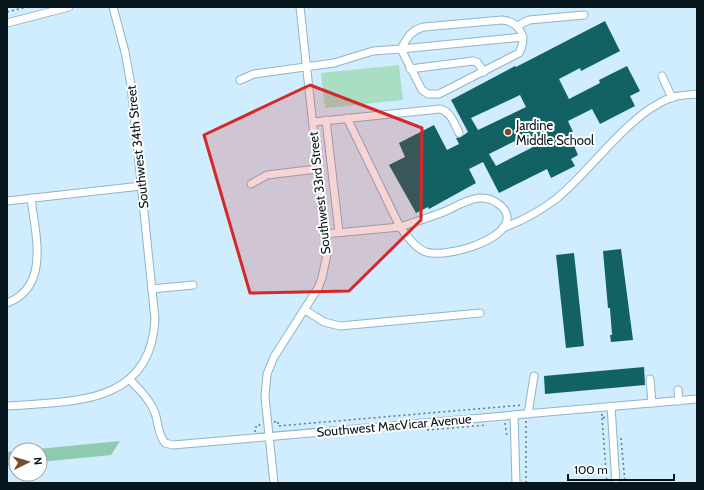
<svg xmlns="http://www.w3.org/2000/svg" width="704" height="490" viewBox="0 0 704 490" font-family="Cabin,sans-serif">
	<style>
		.green { fill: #a9dec5 }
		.forest { fill: #8fc9ae }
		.building { fill: #126265; fill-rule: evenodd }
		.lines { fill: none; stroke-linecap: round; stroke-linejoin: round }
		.minor-casing { stroke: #90b4c8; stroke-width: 9 }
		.path { stroke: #647985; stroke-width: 1.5; stroke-dasharray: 2 3; stroke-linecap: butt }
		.minor { stroke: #fff; stroke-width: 7 }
		.marked { fill: #d62828; fill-opacity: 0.2; stroke: #d62828; stroke-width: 3; stroke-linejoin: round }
		.poi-dot { fill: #754e2b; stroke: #fff; stroke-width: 1.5 }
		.labels { text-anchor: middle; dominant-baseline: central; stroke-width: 4; stroke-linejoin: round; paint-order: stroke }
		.poi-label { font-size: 13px; fill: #08161d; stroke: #fff; text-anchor: start }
		.street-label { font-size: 13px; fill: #08161d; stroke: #fff }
	</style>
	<rect width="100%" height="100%" fill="#cfedfe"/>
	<!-- green -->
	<polygon class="green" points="399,65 403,100 325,108 321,73"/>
	<!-- forest -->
	<g class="forest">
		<polygon points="120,441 111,455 40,462 40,450 28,450"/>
		<polygon points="16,451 16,465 7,466 7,452"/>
	</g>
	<!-- building -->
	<g class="building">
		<path d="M605,21l15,30 -39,20 -1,-3 -21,11 10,20 31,-16 -1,-3 28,-14 13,25 -10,5 5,10 -35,18 -8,-15 -24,12 5,11 -4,2 9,21 -7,4 4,7 -24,12 -4,-9 -48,24 -16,-31 -14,7 7,14 -47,26 -1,-2 -12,6 -27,-48 16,-8 -6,-14 35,-18 13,25 12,-6 -3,-6 5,-1 7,-5 -17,-32 64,-34 1,1zM520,95l6,12 -48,23 -7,-12zM529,134l6,12 -39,20 -7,-12z"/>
		<polygon points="621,249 633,340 611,342 610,335 612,335 610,308 608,308 603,251"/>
		<polygon points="574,253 584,346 566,348 556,255"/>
		<polygon points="644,367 645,385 545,394 544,376"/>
	</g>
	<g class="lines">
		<!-- minor casing -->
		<g class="minor-casing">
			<g id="minor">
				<polyline points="7,23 69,7"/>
				<polyline points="517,26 529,20 584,15"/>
				<polyline points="410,69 473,61 477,62 484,72"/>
				<polyline points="662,76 672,98"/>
				<path d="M240,80l14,-6 80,-11 39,-12 28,-2c6,-11 10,-19 23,-22l78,-7c18,2 26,17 17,33l-80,41h-11l-6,-4 -21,-41 122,-12"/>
				<polyline points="326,120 339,232"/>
				<path d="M313,122l127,-13c11,3 14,14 19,24"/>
				<polyline points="251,184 267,175 317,169"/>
				<polyline points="7,201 141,186"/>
				<path d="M503,228c19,-7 37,-17 53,-29 36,-29 71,-84 114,-101 8,-3 18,-3 27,-4"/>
				<path d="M324,234l76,-7c7,9 15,21 26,25 19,6 72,-9 80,-29 6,-14 -14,-26 -26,-25 -13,1 -23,8 -34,13 -15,6 -31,11 -46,16l-53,-109"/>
				<polyline points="152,289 193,285"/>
				<path d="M7,303c44,-16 28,-70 24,-105"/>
				<polyline points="305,310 324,322 340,326 480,313"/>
				<polyline points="650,379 652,403"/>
				<path d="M130,380c10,10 20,20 25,33 4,12 2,19 10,30l8,2 524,-46"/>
				<polyline points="678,390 679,401"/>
				<path d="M7,406c65,-5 144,0 148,-87l-24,-234 -6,-33 -12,-45"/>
				<polyline points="611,406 616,483"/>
				<polyline points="528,414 534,376"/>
				<polyline points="514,415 516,483"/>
				<polyline points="274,483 265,397 267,374 274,357 318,288 322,278 327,254 300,7"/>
			</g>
		</g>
		<!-- path -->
		<g class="path">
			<polyline points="7,12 27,7"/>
			<polyline points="602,414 602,418 606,417"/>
			<polyline points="602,418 607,483"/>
			<polyline points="274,422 278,421 278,426 523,405"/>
			<polyline points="505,423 507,437"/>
			<polyline points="427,430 487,425"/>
			<polyline points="255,432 255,427 259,427 260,423"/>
			<polyline points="621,438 625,483"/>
			<polyline points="526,483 526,421"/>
		</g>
		<!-- minor -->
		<use href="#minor" class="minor"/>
	</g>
	<!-- marked area -->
	<path class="marked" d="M310,85l112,43 -1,92 -72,71 -99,2 -46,-158z"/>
	<!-- markers -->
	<circle class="poi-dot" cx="508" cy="132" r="4"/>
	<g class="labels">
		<!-- poi labels -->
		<g class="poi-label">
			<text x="516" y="125">Jardine<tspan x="516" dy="15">Middle School</tspan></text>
		</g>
		<!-- street labels -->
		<g class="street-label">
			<text transform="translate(137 147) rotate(-96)">Southwest 34th Street</text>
			<text transform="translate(319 193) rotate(-96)">Southwest 33rd Street</text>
			<text transform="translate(394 425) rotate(-5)">Southwest MacVicar Avenue</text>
		</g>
	</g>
	<!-- border -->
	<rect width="704" height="490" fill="none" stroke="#08161d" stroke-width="16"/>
	<!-- north arrow -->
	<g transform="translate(28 462) rotate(85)"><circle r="19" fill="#ffffff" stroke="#9ca2a5"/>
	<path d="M0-3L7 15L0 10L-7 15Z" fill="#754e2b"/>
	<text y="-6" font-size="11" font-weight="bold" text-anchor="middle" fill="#08161d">N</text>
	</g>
	<!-- scale -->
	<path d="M568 474v6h106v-6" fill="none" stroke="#08161d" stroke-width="2"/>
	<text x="574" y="474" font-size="12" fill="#08161d" stroke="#ffffff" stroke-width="3" paint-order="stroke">100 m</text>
</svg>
